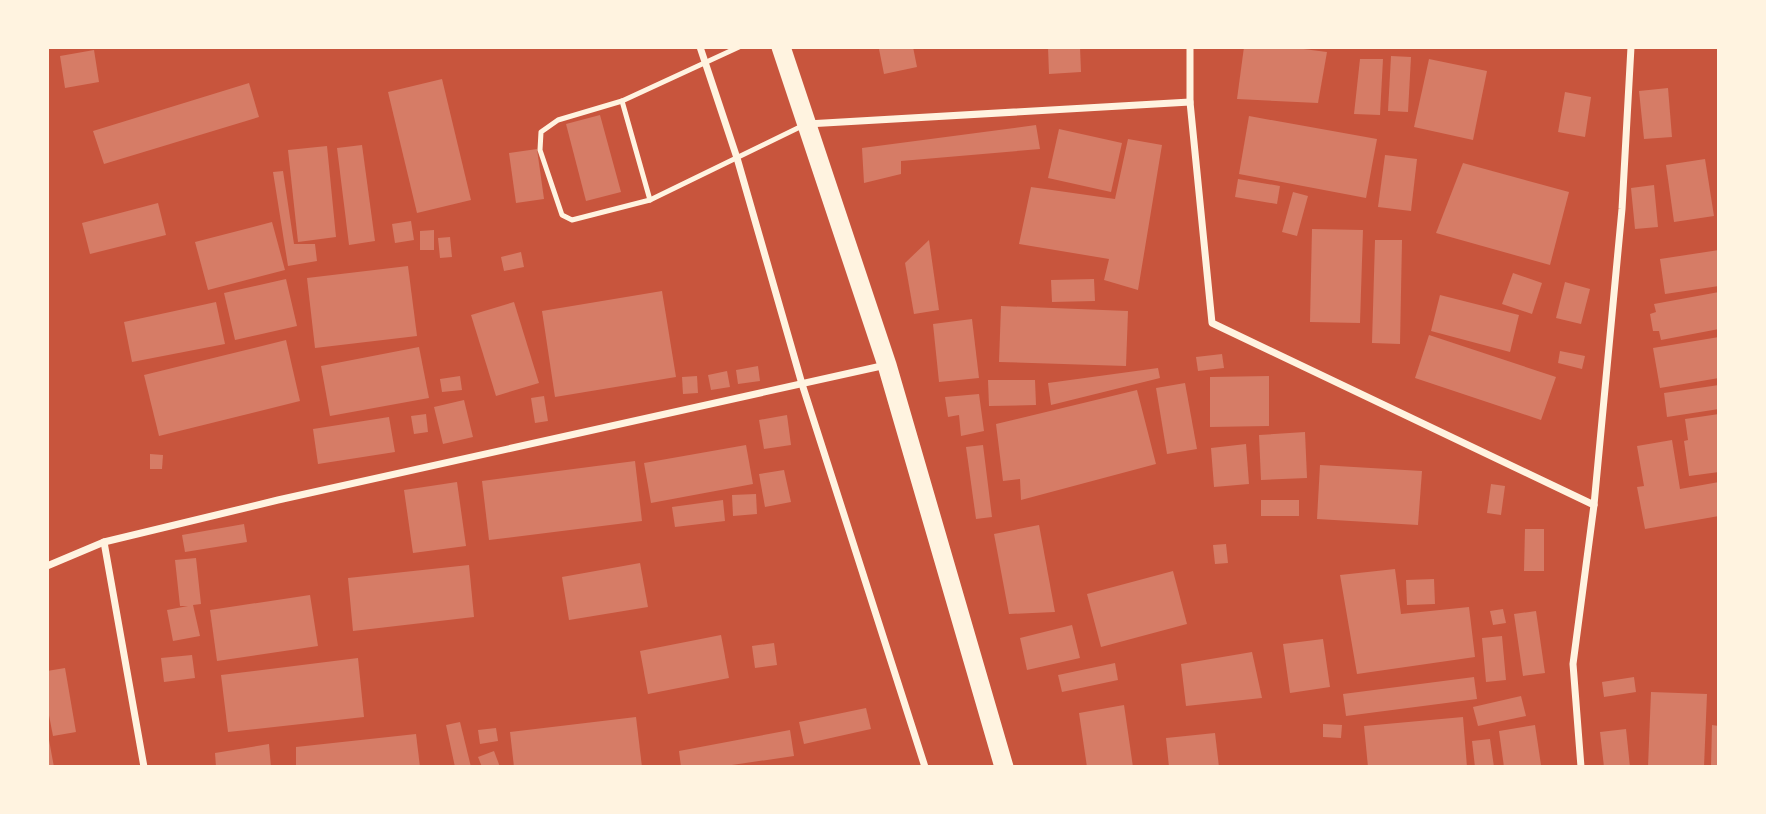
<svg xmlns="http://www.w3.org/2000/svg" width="1766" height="814" viewBox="0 0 1766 814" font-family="Figtree,sans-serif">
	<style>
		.building { fill: #d67c66 }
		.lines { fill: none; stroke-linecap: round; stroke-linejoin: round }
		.service { stroke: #fff3e0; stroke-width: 5 }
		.minor { stroke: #fff3e0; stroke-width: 7 }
		.trunk { stroke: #fff3e0; stroke-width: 19 }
	</style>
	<rect width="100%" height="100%" fill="#c8553d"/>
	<!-- building -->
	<g class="building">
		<polygon points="887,47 913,47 917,67 884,74 879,49"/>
		<polygon points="1048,47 1080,47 1081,72 1049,74"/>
		<polygon points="1244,47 1288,47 1327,52 1318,103 1237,99"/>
		<polygon points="94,50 99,82 65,88 60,56"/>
		<polygon points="1391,56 1411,57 1408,112 1388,111"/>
		<polygon points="1360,59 1383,59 1380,115 1354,114"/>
		<polygon points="1429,59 1487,71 1473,140 1414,127"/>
		<polygon points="442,79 471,200 417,213 388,92"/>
		<polygon points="249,83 259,117 104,164 93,131"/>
		<polygon points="1668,88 1672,137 1644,139 1639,91"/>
		<polygon points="1565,92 1591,97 1585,137 1558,132"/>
		<polygon points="600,115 621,192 586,201 566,124"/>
		<polygon points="1249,116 1377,139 1366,198 1239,174"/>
		<polygon points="1036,125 1040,149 901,161 901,174 864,183 862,148"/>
		<polygon points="1059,129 1122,143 1111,192 1048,178"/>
		<polygon points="1128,139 1162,145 1138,290 1104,280 1109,259 1019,244 1031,187 1115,199"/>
		<polygon points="362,145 375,241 349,245 337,148"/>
		<polygon points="327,146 336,237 298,242 288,150"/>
		<polygon points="537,149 544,199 516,203 509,153"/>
		<polygon points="1385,155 1417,159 1411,211 1378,207"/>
		<polygon points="1705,159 1714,216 1674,222 1666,165"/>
		<polygon points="1463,163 1569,192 1550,265 1436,233"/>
		<polygon points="283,171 294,244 315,244 317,261 288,266 273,172"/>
		<polygon points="1238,179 1280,186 1277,204 1235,197"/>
		<polygon points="1654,185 1658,227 1635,229 1631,188"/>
		<polygon points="1293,192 1308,196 1297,236 1282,232"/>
		<polygon points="158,203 166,235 90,254 82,223"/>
		<polygon points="411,221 414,240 395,243 392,224"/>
		<polygon points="272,222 285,270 208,290 195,242"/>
		<polygon points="1312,229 1363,230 1360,323 1310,322"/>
		<polygon points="434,230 434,250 420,250 420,231"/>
		<polygon points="450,237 452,257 440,258 438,238"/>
		<polygon points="929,240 939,310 914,314 905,263"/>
		<polygon points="1375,240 1402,240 1400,344 1372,343"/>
		<polygon points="1719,250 1719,286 1665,294 1660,259"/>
		<polygon points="521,252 524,267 504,271 501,257"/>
		<polygon points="408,266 417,336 315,348 307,278"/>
		<polygon points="1513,273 1542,283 1532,314 1502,304"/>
		<polygon points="286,279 297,326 235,340 224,293"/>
		<polygon points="1094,279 1095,301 1052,302 1051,280"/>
		<polygon points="1565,282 1590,289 1581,324 1556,318"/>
		<polygon points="662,291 676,377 555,397 542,311"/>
		<polygon points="1719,292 1719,329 1661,340 1659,331 1653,331 1650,314 1656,312 1654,304"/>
		<polygon points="1440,295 1519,315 1510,352 1431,331"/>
		<polygon points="216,302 225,344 132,362 124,322"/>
		<polygon points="514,302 539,383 496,396 471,315"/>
		<polygon points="1001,306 1128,311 1126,366 999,362"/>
		<polygon points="972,319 979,378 939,382 933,324"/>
		<polygon points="1429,335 1556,377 1541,420 1415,378"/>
		<polygon points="1719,337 1719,378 1660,388 1653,348"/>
		<polygon points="286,340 300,401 159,436 144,375"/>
		<polygon points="419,347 429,398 330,416 321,366"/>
		<polygon points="1560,351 1585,356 1582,369 1558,363"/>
		<polygon points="1222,354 1224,368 1198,371 1196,357"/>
		<polygon points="758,366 760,381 738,384 736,370"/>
		<polygon points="1158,368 1160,378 1051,405 1048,383"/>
		<polygon points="727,371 730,387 711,390 708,375"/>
		<polygon points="460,376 462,390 442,392 440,379"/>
		<polygon points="697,376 698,393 683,394 682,377"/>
		<polygon points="1269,376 1269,426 1210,427 1210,377"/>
		<polygon points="988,380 1035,380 1036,405 989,406"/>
		<polygon points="1185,383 1197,449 1167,454 1156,388"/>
		<polygon points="1719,385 1719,409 1667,417 1664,393"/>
		<polygon points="1137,390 1156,464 1021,500 1020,479 1003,481 996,424"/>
		<polygon points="979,394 984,431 961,436 959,415 948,417 945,397"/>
		<polygon points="544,396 548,421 535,423 531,398"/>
		<polygon points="464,400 473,437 443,444 434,407"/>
		<polygon points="426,414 428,432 414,434 411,416"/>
		<polygon points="1719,414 1719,472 1689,476 1684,441 1688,440 1685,419"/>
		<polygon points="787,415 791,445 764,449 759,420"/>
		<polygon points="389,417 395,452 318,464 313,429"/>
		<polygon points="1305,432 1307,478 1261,480 1259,435"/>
		<polygon points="1672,440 1680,489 1719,482 1719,516 1645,529 1637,487 1644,486 1637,446"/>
		<polygon points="1246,444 1249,484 1214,487 1211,448"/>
		<polygon points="746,445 753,484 651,503 644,463"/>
		<polygon points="983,445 992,517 976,519 966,447"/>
		<polygon points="150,454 163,455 162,469 150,469"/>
		<polygon points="635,461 642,521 489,540 482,481"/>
		<polygon points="1320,465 1422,471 1418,525 1317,519"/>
		<polygon points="784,470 791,502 765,507 759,474"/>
		<polygon points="457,482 466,546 413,553 404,490"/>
		<polygon points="1491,484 1505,486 1501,515 1487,513"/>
		<polygon points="756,494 757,514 733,516 732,495"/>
		<polygon points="723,500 725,521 675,527 672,507"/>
		<rect x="1261" y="500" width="38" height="16"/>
		<polygon points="244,524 247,542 185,552 182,535"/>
		<polygon points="1039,525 1055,612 1009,614 994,534"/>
		<polygon points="1525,529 1544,529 1544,571 1524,571"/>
		<polygon points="1226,544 1228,563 1215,564 1213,545"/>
		<polygon points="196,558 201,604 193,605 200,636 173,641 167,610 188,606 180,606 175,560"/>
		<polygon points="640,563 648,607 569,620 562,577"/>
		<polygon points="469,565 474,617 353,631 348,578"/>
		<polygon points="1395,569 1401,614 1469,607 1475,657 1357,674 1340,575"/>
		<polygon points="1173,571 1187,624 1101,647 1087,594"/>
		<polygon points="1434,579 1435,604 1407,605 1406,580"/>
		<polygon points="310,595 318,646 217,661 210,610"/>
		<polygon points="1503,609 1506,623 1493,625 1490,611"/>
		<polygon points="1536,611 1545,673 1523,676 1514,614"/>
		<polygon points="1072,625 1080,658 1027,670 1020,638"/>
		<polygon points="721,635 729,678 648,694 640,651"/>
		<polygon points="1502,636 1506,680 1486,682 1482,638"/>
		<polygon points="1323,639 1330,687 1290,693 1283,644"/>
		<polygon points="774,643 777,665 755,668 752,646"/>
		<polygon points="1252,652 1262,698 1186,706 1181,664"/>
		<polygon points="192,655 195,678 164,682 161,658"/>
		<polygon points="358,658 364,717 228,732 221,675"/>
		<polygon points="1115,663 1118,680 1062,692 1058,675"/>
		<polygon points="65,668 76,732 53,736 47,705 47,671"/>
		<polygon points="1474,677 1477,699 1346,716 1343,694"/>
		<polygon points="1634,677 1636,692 1604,697 1602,682"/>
		<polygon points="1651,692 1707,694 1704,767 1648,767"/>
		<polygon points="1521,696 1526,716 1478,726 1473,707"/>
		<polygon points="1124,705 1133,767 1087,767 1079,713"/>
		<polygon points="866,708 871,729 804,744 799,722"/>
		<polygon points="636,717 642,767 514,767 510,732"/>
		<polygon points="1463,717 1467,767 1368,767 1364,726"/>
		<polygon points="460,722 471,767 455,767 446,725"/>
		<polygon points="1323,724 1342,725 1341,738 1323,737"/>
		<polygon points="1535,725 1541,765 1504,767 1499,731"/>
		<polygon points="1712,725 1719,726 1719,767 1711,767"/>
		<polygon points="496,728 498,741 480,744 478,730"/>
		<polygon points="1626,729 1630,767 1604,767 1600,732"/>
		<polygon points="790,730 794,756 718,767 681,767 679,751"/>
		<polygon points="1215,733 1219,767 1169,767 1166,738"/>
		<polygon points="416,734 420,767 296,767 296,747"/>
		<polygon points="1490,739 1494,767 1475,767 1472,741"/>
		<polygon points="47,740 49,740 54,767 47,767"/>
		<polygon points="269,744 271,767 216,767 215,753"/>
		<polygon points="494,751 500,767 482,767 478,757"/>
	</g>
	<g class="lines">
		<!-- service -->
		<g class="service">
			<polyline points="739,47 622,101 558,120 541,132 540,150 562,215 572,220 650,200 802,126"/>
			<polyline points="622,101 650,200"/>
		</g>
		<!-- minor -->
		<g class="minor">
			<polyline points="700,47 737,158 802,384 925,767"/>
			<polyline points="1190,47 1190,102 1212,323 1594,505"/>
			<polyline points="807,124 1190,102"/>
			<polyline points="104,542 144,767"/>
			<polyline points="47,566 104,542 278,500 886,365"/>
			<polyline points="1581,767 1573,664 1594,505 1622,209 1631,47"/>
		</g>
		<!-- trunk -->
		<polyline class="trunk" points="781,47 887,365 1004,767"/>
	</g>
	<!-- border -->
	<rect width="1766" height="814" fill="none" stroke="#fff3e0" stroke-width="98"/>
</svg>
